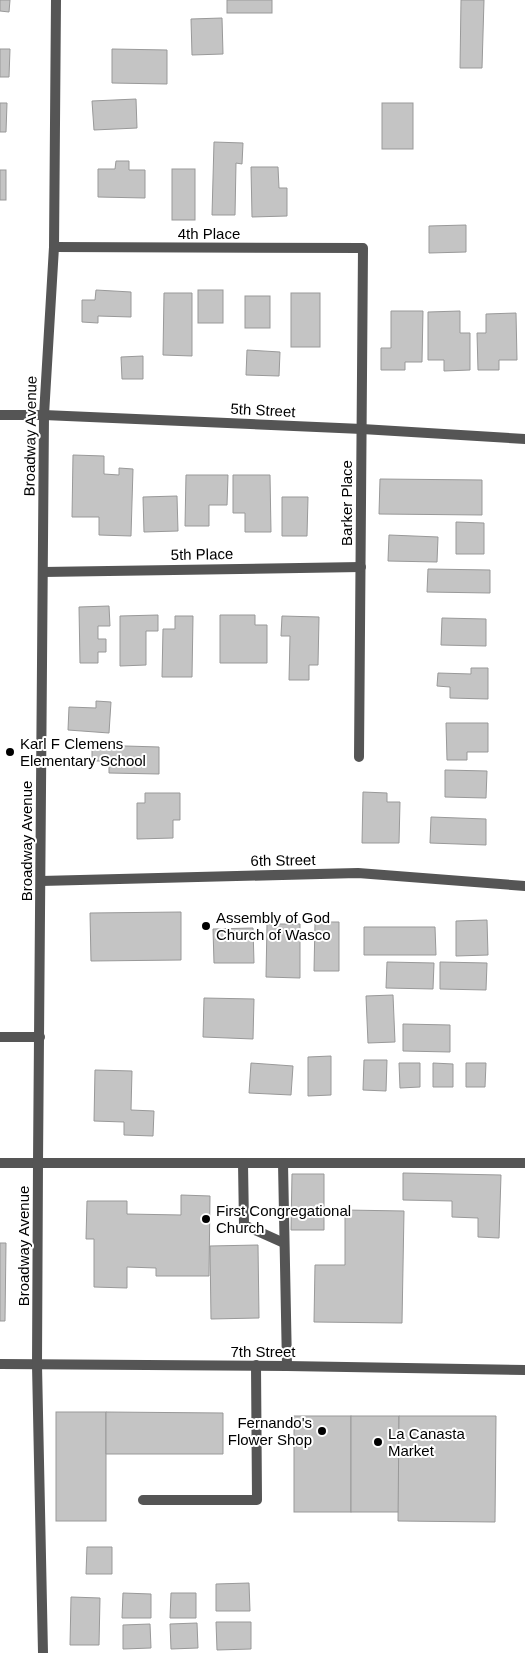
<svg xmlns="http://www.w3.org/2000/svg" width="525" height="1653" viewBox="0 0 525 1653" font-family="Helvetica,sans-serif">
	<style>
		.building { fill: #c4c4c4; stroke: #999 }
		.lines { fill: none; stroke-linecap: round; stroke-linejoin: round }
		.service { stroke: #555; stroke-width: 10 }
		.minor { stroke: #555; stroke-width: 10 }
		.tertiary { stroke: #555; stroke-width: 10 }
		.poi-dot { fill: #000; stroke: #fff; stroke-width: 2 }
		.labels { text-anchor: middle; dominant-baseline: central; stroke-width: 4; stroke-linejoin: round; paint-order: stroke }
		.street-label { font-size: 15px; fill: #000; stroke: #fff }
		.poi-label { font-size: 15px; fill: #000; stroke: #fff; text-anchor: start }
	</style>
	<rect width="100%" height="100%" fill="#fff"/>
	<!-- building -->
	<g class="building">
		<polygon points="0,0 10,0 9,12 0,11"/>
		<rect x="227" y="0" width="45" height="13"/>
		<polygon points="461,0 484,0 482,68 460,68"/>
		<polygon points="222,18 223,54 192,55 191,19"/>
		<polygon points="0,49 10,49 9,77 0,77"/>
		<polygon points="112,49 167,50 167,84 112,83"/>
		<polygon points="136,99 137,128 94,130 92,101"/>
		<polygon points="0,103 7,103 6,132 0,132"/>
		<rect x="382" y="103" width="31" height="46"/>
		<polygon points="214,142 243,143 242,164 236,163 235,215 212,215"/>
		<polygon points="116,161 129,161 129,170 145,170 145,198 98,197 98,169 115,169"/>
		<polygon points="251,167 278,167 279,188 287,188 287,216 252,217"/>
		<rect x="172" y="169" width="23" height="51"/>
		<rect x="0" y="170" width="6" height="30"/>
		<polygon points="466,225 466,252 429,253 429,226"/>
		<polygon points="96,290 131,292 131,317 98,316 98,323 82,322 82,300 95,300"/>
		<rect x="198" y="290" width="25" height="33"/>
		<polygon points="164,293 192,293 192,356 163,355"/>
		<rect x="291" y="293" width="29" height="54"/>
		<rect x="245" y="296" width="25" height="32"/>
		<polygon points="391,311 423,311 422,362 405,362 405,370 381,370 381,348 391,348"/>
		<polygon points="460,311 460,333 470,333 470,370 444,371 444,360 428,360 428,312"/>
		<polygon points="516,313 517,360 499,360 499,370 478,370 477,333 486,333 486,314"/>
		<polygon points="247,350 280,352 279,376 246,375"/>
		<polygon points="143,356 143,379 122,379 121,357"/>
		<polygon points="73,455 104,456 104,474 119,475 119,468 133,469 131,536 99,535 99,517 72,517"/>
		<polygon points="186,475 228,475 227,505 209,505 209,526 185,526"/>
		<polygon points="233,475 270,475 271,532 245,532 245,513 233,513"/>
		<polygon points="380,479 482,480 482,515 379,514"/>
		<polygon points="177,496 178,531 144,532 143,497"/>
		<polygon points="282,497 308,497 307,536 282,536"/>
		<polygon points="456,522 484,523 484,554 456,554"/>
		<polygon points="389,535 438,537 437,562 388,561"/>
		<polygon points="428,569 490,570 490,593 427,592"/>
		<polygon points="109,606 110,626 98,626 98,639 106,639 106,652 98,652 98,663 80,663 79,607"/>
		<polygon points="158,615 158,631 146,631 146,665 120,666 120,616"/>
		<polygon points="220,615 255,615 255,625 267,625 267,663 220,663"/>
		<polygon points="175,616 193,616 192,677 162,677 163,629 175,629"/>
		<polygon points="282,616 319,617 318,665 309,665 309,680 289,680 290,636 281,636"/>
		<polygon points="442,618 486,619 486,646 441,645"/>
		<polygon points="471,668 488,668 488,699 450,698 450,687 437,686 438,673 471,674"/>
		<polygon points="96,701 111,702 109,733 68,730 69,707 96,708"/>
		<polygon points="446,723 488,723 488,752 467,752 467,760 447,760"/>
		<polygon points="92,745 159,747 159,774 109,773 109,761 92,761"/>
		<polygon points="445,770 487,771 486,798 445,797"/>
		<polygon points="363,792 387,793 387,802 400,802 399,843 362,843"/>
		<polygon points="145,793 180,793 180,820 173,820 173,838 137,839 137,803 145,803"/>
		<polygon points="431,817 486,819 486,845 430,843"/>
		<polygon points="181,912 181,960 91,961 90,913"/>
		<polygon points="487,920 488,955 456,956 456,921"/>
		<polygon points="315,922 339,922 339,971 314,971"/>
		<polygon points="267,924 300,924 300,978 266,977"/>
		<polygon points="364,927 435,927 436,955 364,955"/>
		<polygon points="253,928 254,963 214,963 213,929"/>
		<polygon points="387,962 434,963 433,989 386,988"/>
		<polygon points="440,962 487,963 486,990 440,989"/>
		<polygon points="393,995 395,1042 368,1043 366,996"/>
		<polygon points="204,998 254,999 253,1039 203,1037"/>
		<polygon points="403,1024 450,1025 450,1052 403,1051"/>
		<polygon points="331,1056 331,1095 308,1096 308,1057"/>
		<polygon points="364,1060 387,1060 386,1091 363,1090"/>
		<polygon points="251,1063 293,1066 291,1095 249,1093"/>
		<polygon points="399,1063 420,1063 420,1087 400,1088"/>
		<polygon points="433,1063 453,1064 453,1087 433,1087"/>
		<polygon points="466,1063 486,1063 485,1087 466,1087"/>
		<polygon points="95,1070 132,1071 131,1110 154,1111 153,1136 124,1135 124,1122 94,1121"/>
		<polygon points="403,1173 501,1175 499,1238 478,1237 478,1218 452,1217 452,1201 403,1200"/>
		<polygon points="292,1174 324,1174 324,1230 291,1230"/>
		<polygon points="181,1195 210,1196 209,1276 156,1276 156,1268 127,1267 127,1288 94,1287 94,1239 86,1239 87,1201 127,1201 127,1214 181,1215"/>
		<polygon points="345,1210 404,1211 402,1323 314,1322 315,1265 345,1265"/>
		<polygon points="0,1243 6,1243 5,1321 0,1321"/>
		<polygon points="258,1245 259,1318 211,1319 210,1246"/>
		<rect x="56" y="1412" width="50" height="109"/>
		<polygon points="106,1412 223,1413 223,1454 106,1454"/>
		<rect x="294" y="1416" width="57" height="96"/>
		<rect x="351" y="1416" width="48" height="96"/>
		<polygon points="399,1416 496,1416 495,1522 398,1521"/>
		<polygon points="87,1547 112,1547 112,1574 86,1574"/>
		<polygon points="249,1583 250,1611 216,1611 216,1584"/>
		<polygon points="123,1593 151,1594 151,1618 122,1618"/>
		<polygon points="171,1593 196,1593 196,1618 170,1618"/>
		<polygon points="71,1597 100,1598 99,1645 70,1645"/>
		<polygon points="216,1622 251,1622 251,1649 217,1650"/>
		<polygon points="197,1623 198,1648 171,1649 170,1624"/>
		<polygon points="150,1624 151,1648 123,1649 123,1625"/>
	</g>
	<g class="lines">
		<!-- service -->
		<g class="service">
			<polyline points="0,1037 40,1037"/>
			<polyline points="0,1163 525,1163"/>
			<polyline points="243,1163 244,1225 284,1243"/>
			<polyline points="283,1163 287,1366"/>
			<polyline points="143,1500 257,1500 256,1365"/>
		</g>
		<!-- minor -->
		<g class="minor">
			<polyline points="54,247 363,248 359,757"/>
			<polyline points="0,415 44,415 362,429 525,439"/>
			<polyline points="43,572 361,567"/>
		</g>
		<!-- tertiary -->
		<g class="tertiary">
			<polyline points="41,881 358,873 525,886"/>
			<polyline points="0,1364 287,1366 525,1370"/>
			<polyline points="43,1653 37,1365 38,1163 44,415 54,247 56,0"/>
		</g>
	</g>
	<!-- markers -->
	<g class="poi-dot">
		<circle cx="10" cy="752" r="5"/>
		<circle cx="206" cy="926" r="5"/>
		<circle cx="206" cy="1219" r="5"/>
		<circle cx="322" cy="1431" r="5"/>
		<circle cx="378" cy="1442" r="5"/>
	</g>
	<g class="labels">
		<!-- street labels -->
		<g class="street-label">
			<text x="209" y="233">4th Place</text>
			<text transform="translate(263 410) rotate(3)">5th Street</text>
			<text transform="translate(30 436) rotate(-89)">Broadway Avenue</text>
			<text transform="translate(346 503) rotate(-90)">Barker Place</text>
			<text transform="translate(202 554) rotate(-1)">5th Place</text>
			<text transform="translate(26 841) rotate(-90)">Broadway Avenue</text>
			<text transform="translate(283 860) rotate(-1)">6th Street</text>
			<text transform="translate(23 1246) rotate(-90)">Broadway Avenue</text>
			<text x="263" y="1351">7th Street</text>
		</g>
		<!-- poi labels -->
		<g class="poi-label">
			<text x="20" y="743">Karl F Clemens<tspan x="20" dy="17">Elementary School</tspan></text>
			<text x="216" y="917">Assembly of God<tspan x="216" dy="17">Church of Wasco</tspan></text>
			<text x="216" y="1210">First Congregational<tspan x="216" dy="17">Church</tspan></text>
			<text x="312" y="1422" text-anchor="end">Fernando's<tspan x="312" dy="17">Flower Shop</tspan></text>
			<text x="388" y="1433">La Canasta<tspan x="388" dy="17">Market</tspan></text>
		</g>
	</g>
</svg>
